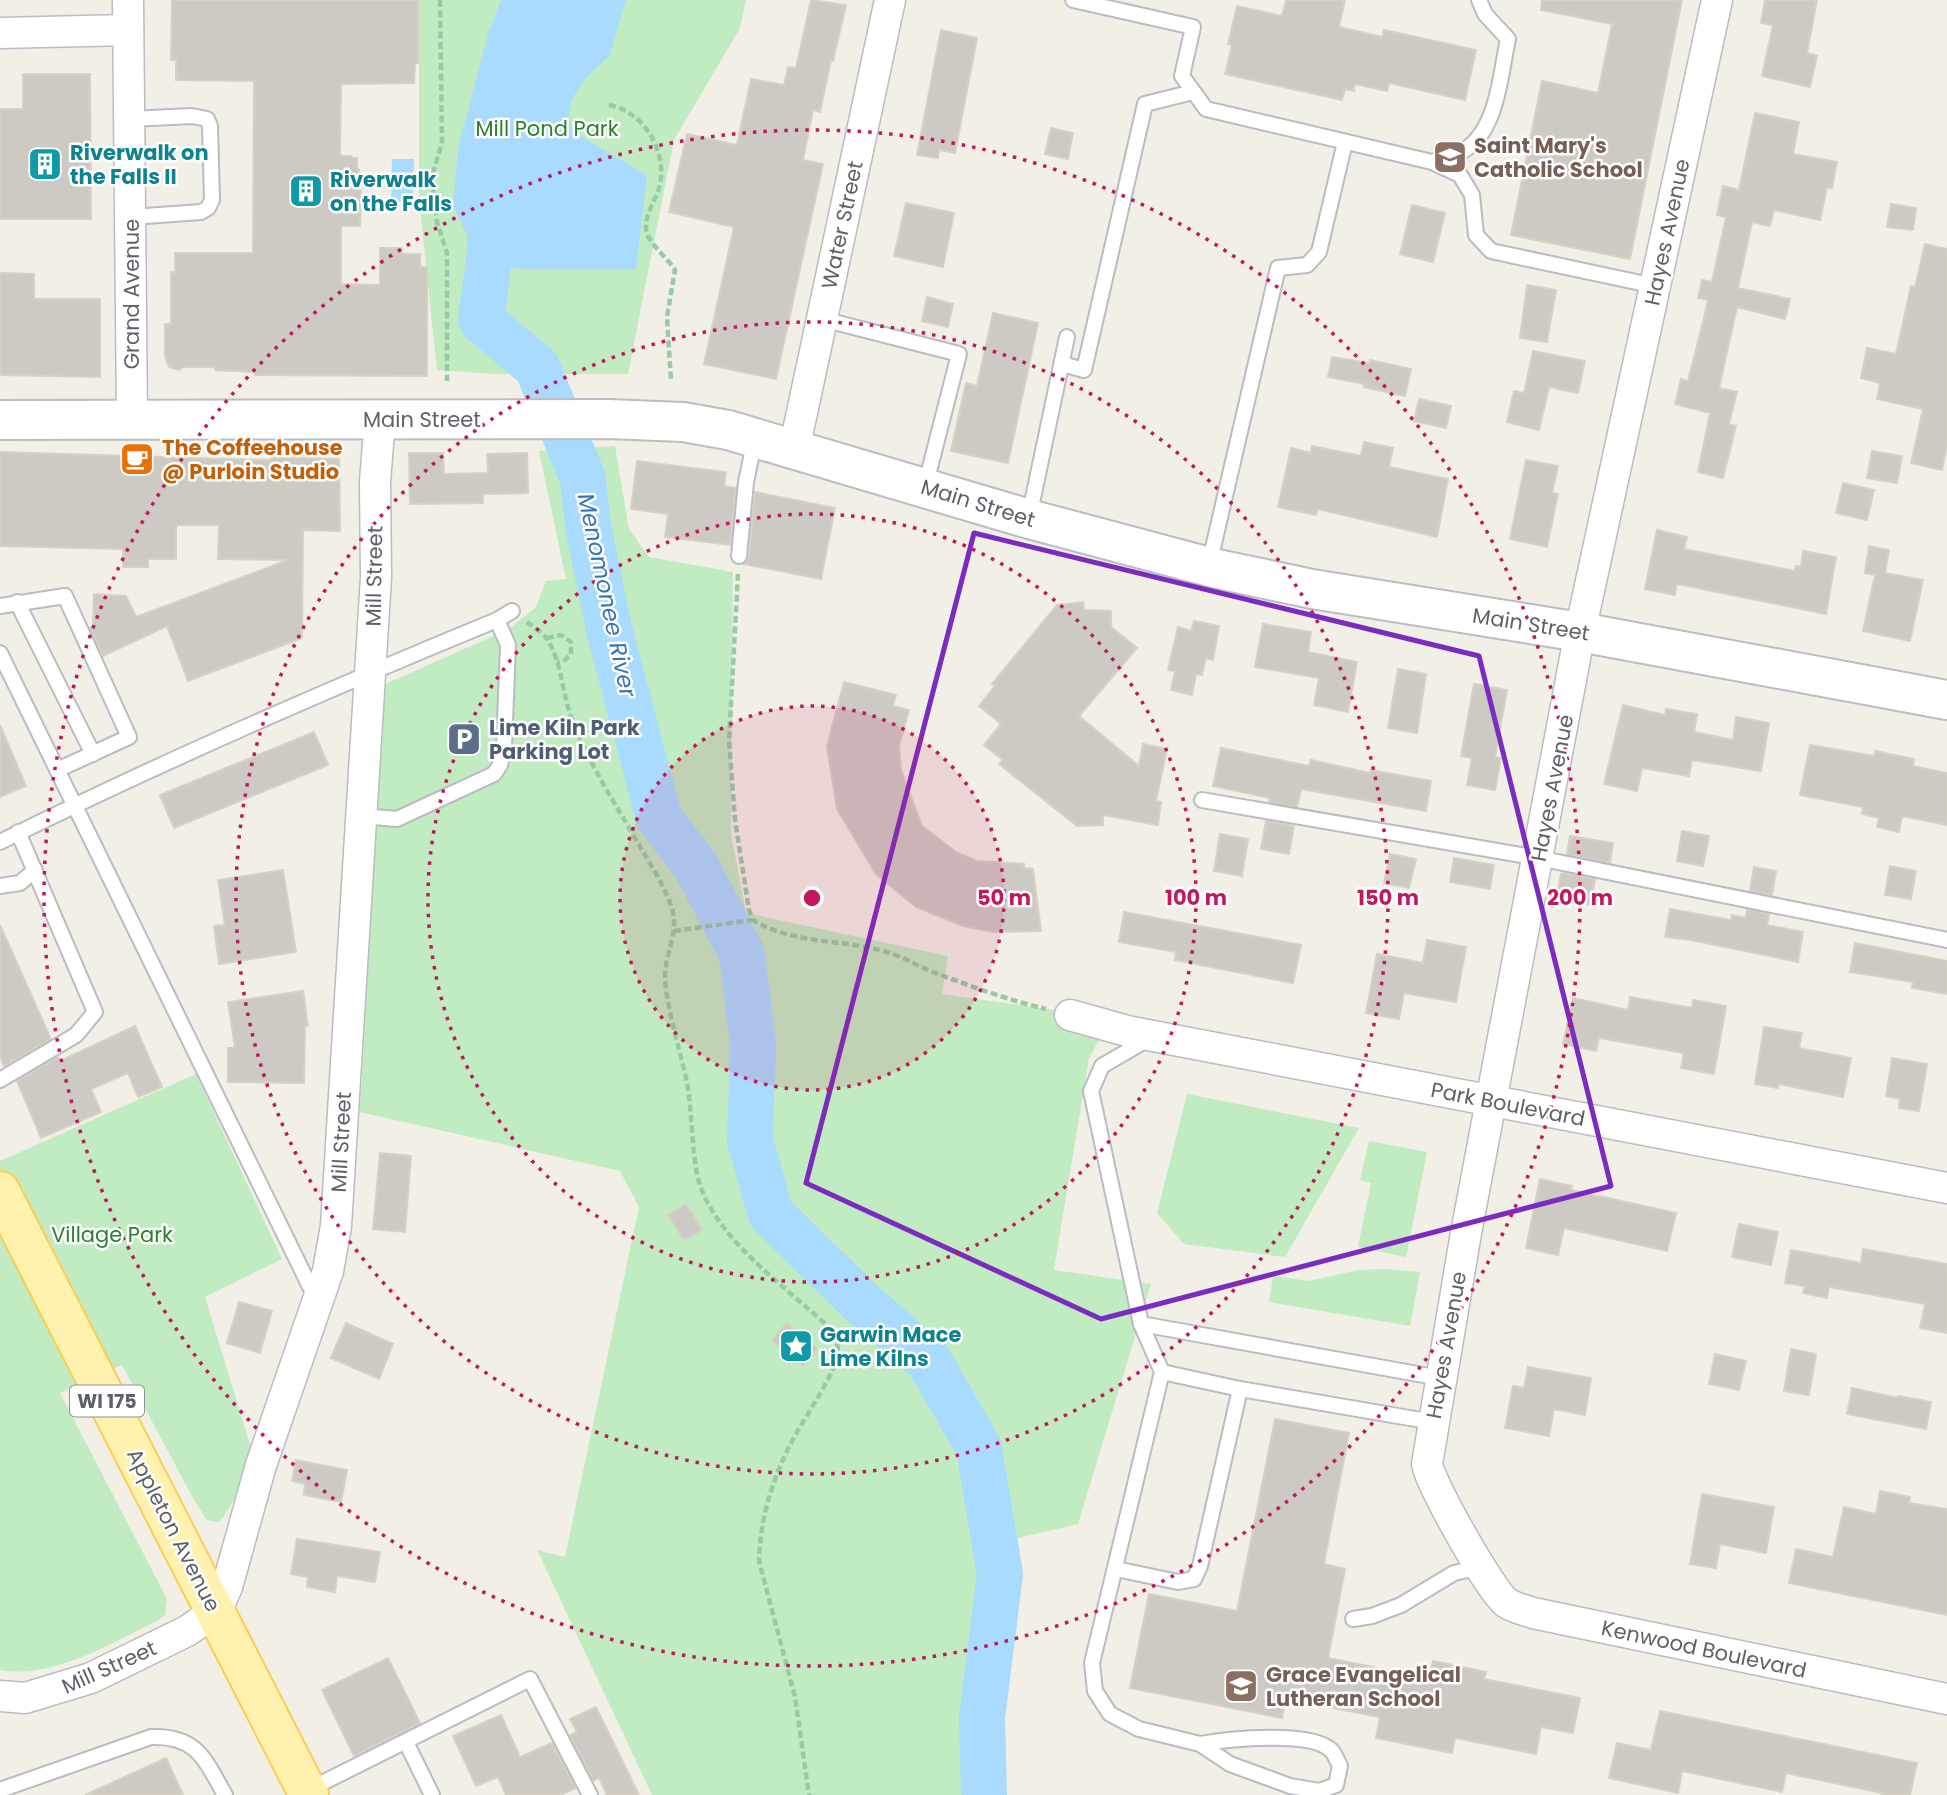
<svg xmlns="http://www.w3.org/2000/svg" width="1947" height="1795" viewBox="0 0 1947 1795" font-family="Poppins,sans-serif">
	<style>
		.green { fill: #c1ebc1 }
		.water { fill: #a9dbff }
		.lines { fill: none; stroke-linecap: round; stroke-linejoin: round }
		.river { stroke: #a9dbff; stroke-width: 46 }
		.building { fill: #cdcac3; stroke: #d7d1c4; stroke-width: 2 }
		.lane-casing { stroke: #b9bcc1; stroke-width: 18 }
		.street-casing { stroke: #b9bcc1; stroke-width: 33 }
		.secondary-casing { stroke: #babdc3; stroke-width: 42 }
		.primary-casing { stroke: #ffcc52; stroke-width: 42 }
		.path { stroke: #98caa5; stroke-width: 4.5; stroke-dasharray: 7 3.5; stroke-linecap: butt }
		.lane { stroke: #fff; stroke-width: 14 }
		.street { stroke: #fff; stroke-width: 30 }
		.secondary { stroke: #fff; stroke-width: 38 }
		.primary { stroke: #fff1ae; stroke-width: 38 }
		.marked { fill: none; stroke: #7b2cbf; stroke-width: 5; stroke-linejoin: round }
		.ring { fill: none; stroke: #c2185b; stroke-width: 3.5; stroke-dasharray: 3.5 7 }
		.labels { text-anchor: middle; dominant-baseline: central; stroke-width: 5; stroke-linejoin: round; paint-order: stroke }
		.shield { fill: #fff; stroke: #8e9195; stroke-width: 2 }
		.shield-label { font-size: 19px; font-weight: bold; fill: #5e6268 }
		.park-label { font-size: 21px; fill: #2b812e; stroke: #fff }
		.education-label { font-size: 21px; font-weight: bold; fill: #785e54; stroke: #fff; text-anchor: start }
		.culture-label { font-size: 21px; font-weight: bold; fill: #0d838f; stroke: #fff; text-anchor: start }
		.street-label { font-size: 21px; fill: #5e6268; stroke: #fff }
		.food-label { font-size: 21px; font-weight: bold; fill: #c56008; stroke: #fff; text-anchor: start }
		.service-label { font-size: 21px; font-weight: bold; fill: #4e5e75; stroke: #fff; text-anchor: start }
		.water-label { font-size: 23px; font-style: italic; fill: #3775b3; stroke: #fff }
		.centre { fill: #c2185b; stroke: #fff; stroke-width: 3.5 }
		.ring-label { font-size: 21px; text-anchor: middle; font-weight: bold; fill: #c2185b; stroke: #fff; stroke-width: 5; stroke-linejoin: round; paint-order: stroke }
	</style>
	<rect width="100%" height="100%" fill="#f1efe6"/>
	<!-- green -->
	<g class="green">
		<polygon points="419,0 746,0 740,28 674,140 628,374 495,374 437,370 419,198"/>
		<polygon points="615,446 629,529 649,557 733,572 731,834 746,913 948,956 942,994 1111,1018 1089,1058 1054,1270 1151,1284 1078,1524 975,1548 985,1600 972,1711 969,1795 652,1795 537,1550 565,1557 639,1207 620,1171 360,1112 383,711 381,686 509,629 536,607 546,581 566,579 539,451"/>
		<path d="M196,1074l86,185 -77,38 47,154 -9,32 -15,27 -9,12 -12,-2 -13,-20 -72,-135 -62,28 107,206 -2,16 -6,5c-46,22 -107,60 -159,50v-509z"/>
		<polygon points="1187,1094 1359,1128 1285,1257 1184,1244 1157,1213"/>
		<polygon points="1369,1141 1427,1152 1406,1257 1358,1247 1371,1183 1360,1180"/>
		<polygon points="1387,1269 1420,1272 1410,1326 1269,1302 1273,1276 1309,1281 1358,1270"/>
	</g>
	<!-- water -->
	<g class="water">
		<polygon points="501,0 626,0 609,56 584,80 572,99 568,118 575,133 647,175 636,270 466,268 468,237 453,206 458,149 489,31"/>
		<polygon points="392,159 414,159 413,202 391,201"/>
	</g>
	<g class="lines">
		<!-- river -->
		<polyline class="river" points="496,207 481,320 537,367 583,479 588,526 609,629 659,818 696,866 742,954 753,1044 750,1141 771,1214 862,1303 929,1361 979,1448 1000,1574 982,1718 984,1795"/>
	</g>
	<!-- building -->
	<g class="building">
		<polygon points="172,0 418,0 418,63 415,63 414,83 341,84 340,156 351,156 351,158 357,158 357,166 360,173 361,203 360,226 341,226 341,284 380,285 380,248 402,248 402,254 420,254 420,267 427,267 427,376 255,375 254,372 215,370 215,367 183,367 179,370 169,367 165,356 165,324 171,324 171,272 175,273 175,253 253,253 254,81 176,80 176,60 171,60"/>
		<polygon points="811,0 846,5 833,61 831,60 820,112 813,110 803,160 823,164 776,379 704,364 734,227 669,212 687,134 737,145 751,79 784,85 788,67 796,68"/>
		<polygon points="1286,0 1345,0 1339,27 1382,37 1384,30 1476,50 1465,100 1389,83 1387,91 1355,84 1354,91 1345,89 1342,100 1225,74 1232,45 1228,44 1237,6 1282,16"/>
		<polygon points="1542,0 1682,0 1630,259 1511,235 1542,81 1598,93 1612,24 1541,10"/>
		<polygon points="1765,0 1817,0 1807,53 1817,56 1810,87 1762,76 1773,25 1761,23"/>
		<polygon points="941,30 977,38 955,153 939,150 938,158 917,155"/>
		<polygon points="23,74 90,74 91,219 0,219 0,109 23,109"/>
		<polygon points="1755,113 1799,122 1793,154 1837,162 1832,188 1827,187 1820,220 1774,210 1770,226 1752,222 1738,288 1790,299 1785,319 1737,307 1719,388 1737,392 1729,424 1736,426 1723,478 1698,472 1710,413 1675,404 1681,379 1688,381 1704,318 1708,300 1698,298 1702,280 1712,282 1726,217 1717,215 1723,186 1739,190"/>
		<polygon points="1051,128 1073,133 1068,159 1045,154"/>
		<polygon points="906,203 954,213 943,267 894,256"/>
		<polygon points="1891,204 1916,208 1913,230 1887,227"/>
		<polygon points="1412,205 1445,213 1433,262 1400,254"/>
		<polygon points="1925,244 1947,249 1947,445 1942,470 1911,463 1923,409 1877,399 1880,383 1861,378 1867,348 1896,354 1911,286 1915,287"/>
		<polygon points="0,273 34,274 34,299 100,299 100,377 0,375"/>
		<polygon points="1527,285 1556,290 1547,342 1520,338"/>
		<polygon points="927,297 953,304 948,327 922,321"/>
		<polygon points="993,313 1038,323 1008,463 951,451 966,383 977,386"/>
		<polygon points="1533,351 1585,361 1578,393 1549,387 1539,430 1507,422 1514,391 1524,393"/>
		<polygon points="1332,357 1369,363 1370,360 1411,369 1405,396 1364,387 1365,384 1328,377"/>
		<polygon points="1419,399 1451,406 1446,428 1414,421"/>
		<polygon points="1364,442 1393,448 1389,467 1448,479 1437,537 1318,509 1316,515 1278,507 1291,448 1311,453 1312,446 1361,456"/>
		<polygon points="1872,451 1902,456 1897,483 1867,478"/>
		<polygon points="0,452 268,460 275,457 339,459 340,531 303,530 302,638 188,681 167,626 103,656 90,628 93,627 94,594 126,596 136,617 288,560 218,559 219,525 176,525 176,559 148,559 148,567 123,567 123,549 0,546"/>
		<polygon points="409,453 443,453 444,474 488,473 487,454 527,453 528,493 483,494 483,503 410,504"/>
		<polygon points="1526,460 1558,466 1552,493 1558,494 1547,547 1510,539"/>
		<polygon points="637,461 726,472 724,486 736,488 730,545 665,537 668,514 631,509"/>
		<polygon points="1843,483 1874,490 1867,520 1836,513"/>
		<polygon points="755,492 835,508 821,579 744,564 749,557"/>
		<polygon points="1657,530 1687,537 1684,549 1795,571 1796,566 1801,567 1803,551 1836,557 1826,614 1677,584 1675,595 1645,589"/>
		<polygon points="1869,546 1889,550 1885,573 1923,580 1910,641 1863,631 1875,575 1865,573"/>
		<polygon points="1083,602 1084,610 1111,611 1111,627 1137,648 1079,716 1139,766 1143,744 1167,749 1156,801 1161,802 1158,825 1103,815 1103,825 1077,826 999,764 1003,760 984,745 1001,724 979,706 995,686 992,684 1057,605"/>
		<polygon points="1194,621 1219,626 1213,660 1206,658 1202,675 1196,674 1192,695 1171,690 1175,671 1168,670 1178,627 1191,631"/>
		<polygon points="1263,624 1311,632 1308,652 1357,662 1348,712 1314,705 1319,678 1255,667"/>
		<polygon points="1398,669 1426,674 1417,733 1388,728"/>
		<polygon points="844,682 896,695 893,706 909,710 899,746 901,770 922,826 956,852 977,861 1024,864 1024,868 1033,869 1041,931 993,932 963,926 916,907 876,874 837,809 827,746"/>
		<polygon points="1474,684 1507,690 1495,757 1501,758 1495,790 1467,785 1472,758 1461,756"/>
		<polygon points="1623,705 1665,715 1666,709 1697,714 1694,732 1733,740 1736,717 1769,723 1761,771 1692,760 1689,776 1642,768 1637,791 1604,784"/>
		<polygon points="0,725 26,786 0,797"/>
		<polygon points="314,732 328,765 174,828 160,795"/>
		<polygon points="1810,745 1874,756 1875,751 1914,759 1913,766 1947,773 1947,825 1902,816 1899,832 1877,827 1879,818 1862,814 1863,807 1800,795"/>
		<polygon points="1221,748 1309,766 1311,760 1370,773 1371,770 1431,781 1426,811 1301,789 1297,807 1269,802 1270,798 1213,786"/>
		<polygon points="1266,821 1294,826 1289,854 1261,849"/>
		<polygon points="1682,831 1709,836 1703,866 1677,861"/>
		<polygon points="1220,834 1248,839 1242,876 1214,871"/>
		<polygon points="1570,836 1613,843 1610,863 1567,854"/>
		<polygon points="1390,854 1416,859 1409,888 1384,883"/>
		<polygon points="1454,858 1494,865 1490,889 1450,882"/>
		<polygon points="1890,866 1916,871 1911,899 1885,895"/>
		<polygon points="1754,867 1776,871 1772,895 1750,891"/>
		<polygon points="283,870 296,952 219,964 214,926 225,925 218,880"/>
		<polygon points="1564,873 1595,879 1591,905 1556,899 1561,874"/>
		<polygon points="1670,909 1731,920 1732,915 1746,918 1747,910 1769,914 1767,925 1803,932 1798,962 1691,940 1665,937"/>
		<polygon points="1124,912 1301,945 1293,983 1175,960 1176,952 1119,942"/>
		<polygon points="0,925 51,1039 4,1066 0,1056"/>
		<polygon points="1427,940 1466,947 1456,1002 1404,993 1399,1019 1366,1013 1377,954 1423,963"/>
		<polygon points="1855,943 1947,961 1947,994 1912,988 1913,982 1850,972"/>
		<polygon points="303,991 308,1026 305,1026 304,1083 228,1082 228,1048 235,1048 228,1002"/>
		<polygon points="1630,997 1692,1008 1693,1000 1726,1006 1714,1074 1681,1068 1684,1053 1599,1038 1596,1051 1563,1044 1573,998 1628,1010"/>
		<polygon points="135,1026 162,1087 138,1097 128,1073 91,1089 101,1112 41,1138 17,1081 58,1057 60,1061"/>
		<polygon points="1764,1027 1802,1033 1799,1048 1851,1058 1843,1097 1779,1084 1778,1088 1755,1084"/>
		<polygon points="1892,1058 1927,1064 1919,1111 1899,1108 1900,1099 1886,1096"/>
		<polygon points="380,1153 411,1156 405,1232 373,1229"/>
		<polygon points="1540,1179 1572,1186 1571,1190 1676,1213 1667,1251 1564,1228 1558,1255 1526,1248"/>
		<polygon points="686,1204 702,1230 684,1240 668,1215"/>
		<polygon points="1739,1224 1778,1232 1771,1265 1732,1257"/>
		<polygon points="1863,1249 1947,1264 1947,1333 1920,1328 1925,1304 1829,1287 1827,1298 1803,1293 1805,1286 1785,1283 1791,1250 1861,1263"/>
		<polygon points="239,1302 272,1311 260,1353 227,1343"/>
		<polygon points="346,1323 393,1344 379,1379 331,1358"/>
		<polygon points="787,1323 817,1349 803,1366 772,1340"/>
		<polygon points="1791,1349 1816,1354 1809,1395 1784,1391"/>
		<polygon points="1715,1354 1746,1361 1739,1390 1709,1384"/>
		<polygon points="1528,1367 1591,1378 1585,1415 1554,1409 1549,1436 1505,1428 1513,1386 1524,1388"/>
		<polygon points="1852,1388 1898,1398 1898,1396 1931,1402 1926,1429 1847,1414"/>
		<polygon points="1275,1419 1349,1433 1324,1564 1345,1569 1328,1658 1429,1678 1433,1661 1486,1672 1484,1679 1580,1698 1573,1733 1541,1727 1536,1754 1455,1738 1452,1753 1376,1738 1380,1717 1286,1699 1282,1718 1130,1688 1149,1594 1237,1611"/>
		<polygon points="296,1460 347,1470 341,1502 304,1495 305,1484 292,1481"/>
		<polygon points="1880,1491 1910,1497 1909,1503 1947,1509 1947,1615 1789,1583 1796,1549 1833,1557 1844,1507 1876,1514"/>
		<polygon points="1702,1494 1774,1507 1766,1553 1720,1544 1716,1568 1690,1564"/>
		<polygon points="297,1539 380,1552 375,1582 337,1576 335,1592 307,1587 308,1577 291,1574"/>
		<polygon points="388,1658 420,1723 354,1756 322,1690"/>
		<polygon points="596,1707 639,1795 607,1795 599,1778 593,1781 570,1735 577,1732 570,1719"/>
		<polygon points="1660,1711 1917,1763 1910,1795 1881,1795 1882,1793 1786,1773 1782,1792 1682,1771 1678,1793 1609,1778 1617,1743 1651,1750"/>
		<polygon points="501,1715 520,1757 552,1743 576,1788 561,1795 506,1795 498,1777 476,1786 453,1736"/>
		<polygon points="166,1758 183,1795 85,1795"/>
	</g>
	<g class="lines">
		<!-- lane casing -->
		<g class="lane-casing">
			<g id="lane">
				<path d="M1073,0l120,27 -11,49 24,33 226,53c9,-3 18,-5 27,-9 39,-18 41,-78 49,-114l-23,-25 -6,-14"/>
				<polyline points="130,119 192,116 207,119 210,126 212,200 208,208 201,212 132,217"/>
				<polyline points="1432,162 1460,175 1472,195 1476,235 1491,251 1655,286"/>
				<polyline points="822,319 959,354 925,487"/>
				<polyline points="1062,364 1084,370 1145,104 1193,92"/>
				<polyline points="1029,517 1067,337"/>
				<polyline points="739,556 746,482 755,439"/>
				<polyline points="1209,565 1278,268 1307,265 1319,252 1345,142"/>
				<polyline points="17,602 93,754"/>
				<polyline points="0,606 65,596 129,737 57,770"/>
				<polyline points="0,653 316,1299"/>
				<polyline points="1202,800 1538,858 1947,940"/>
				<polyline points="361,816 397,819 494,774 500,765 504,747 508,645 497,620"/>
				<path d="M0,842c163,-81 329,-153 497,-222l15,-9"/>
				<polyline points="0,886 20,883 35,870"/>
				<polyline points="1150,1038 1102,1066 1091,1091 1141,1324 1440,1378"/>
				<polyline points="0,1080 76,1035 95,1012 18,832"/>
				<path d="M1141,1324l21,48 -70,291 3,28 15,23 29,15 61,15 30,20 60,22 29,5 17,-6 4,-19c-2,-4 -5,-11 -8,-15 -20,-21 -104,-12 -132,-7"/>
				<polyline points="1162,1372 1240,1389 1433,1422"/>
				<polyline points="1116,1569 1178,1582 1194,1579 1200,1566 1240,1389"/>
				<polyline points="1353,1619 1372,1616 1401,1605 1454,1573 1481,1567"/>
				<polyline points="406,1742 432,1795"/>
				<path d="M0,1790l151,-53c46,-2 54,23 74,58"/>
				<polyline points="308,1790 530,1679 590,1795"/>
			</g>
		</g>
		<!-- street casing -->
		<g class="street-casing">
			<g id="street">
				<polyline points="128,0 132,420"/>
				<path d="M1717,0l-137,632 -114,601 -39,231c3,19 65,130 80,139 7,5 18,7 26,10l414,86"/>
				<polyline points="0,33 128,30"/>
				<polyline points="794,450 890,0"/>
				<polyline points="1070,1015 1127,1031 1947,1188"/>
				<polyline points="0,1696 25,1698 91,1678 187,1631 216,1611 227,1587 261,1465 328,1271 336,1226 376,577 375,482 380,419"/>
			</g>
		</g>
		<!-- secondary casing -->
		<g class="secondary-casing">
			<polyline id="secondary" points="0,420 608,419 683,422 728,430 1029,519 1213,568 1312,589 1580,632 1947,700"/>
		</g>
		<!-- primary casing -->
		<g class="primary-casing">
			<polyline id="primary" points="0,1191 309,1795"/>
		</g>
		<!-- path -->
		<g class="path">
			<polyline points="440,0 442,142 432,177 437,222 447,253 447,381"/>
			<path d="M609,105c34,6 58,45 51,79 -3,17 -20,34 -12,52 6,12 20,23 27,34l-8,47 4,64"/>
			<path d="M738,574l-9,167 6,79 14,90 4,10c43,26 94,18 140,34 14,5 26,13 40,18 37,14 75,28 113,37"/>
			<path d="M527,622c6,5 15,10 20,17 15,23 15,55 25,80 17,46 46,89 70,131 11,19 25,40 31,62 5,22 -9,45 -8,67 3,36 15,70 22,104 6,31 4,85 16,110 24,55 87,97 130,138 5,11 6,19 3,32 -13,29 -32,55 -47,84 -18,36 -29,74 -30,114l36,136 14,98"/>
			<polyline points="547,638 561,635 571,642 571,654 565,660 557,662"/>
			<polyline points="674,931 752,920"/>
		</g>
		<!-- lane -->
		<use href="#lane" class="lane"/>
		<!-- street -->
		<use href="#street" class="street"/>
		<!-- secondary -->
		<use href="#secondary" class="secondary"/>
		<!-- primary -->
		<use href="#primary" class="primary"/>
	</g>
	<!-- marked area -->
	<path class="marked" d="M974,533l505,123 132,530 -510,133 -295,-136z"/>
	<!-- distance rings -->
	<circle cx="812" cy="898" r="192" fill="#c2185b" fill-opacity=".12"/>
	<g class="ring">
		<circle cx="812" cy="898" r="192"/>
		<circle cx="812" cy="898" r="384"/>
		<circle cx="812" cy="898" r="576"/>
		<circle cx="812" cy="898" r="768"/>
	</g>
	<!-- icons -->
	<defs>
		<g id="school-square" transform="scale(1.75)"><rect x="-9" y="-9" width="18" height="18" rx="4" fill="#8d6e63" stroke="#fff"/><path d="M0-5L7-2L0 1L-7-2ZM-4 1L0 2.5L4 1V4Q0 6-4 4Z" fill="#fff"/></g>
		<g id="building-square" transform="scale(1.75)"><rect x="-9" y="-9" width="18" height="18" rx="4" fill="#0f9aa8" stroke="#fff"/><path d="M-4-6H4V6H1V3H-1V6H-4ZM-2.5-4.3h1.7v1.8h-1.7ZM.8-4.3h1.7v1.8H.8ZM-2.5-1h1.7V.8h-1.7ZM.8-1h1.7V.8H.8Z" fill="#fff"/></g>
		<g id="cafe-square" transform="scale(1.75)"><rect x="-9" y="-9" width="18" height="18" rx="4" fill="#e8710a" stroke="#fff"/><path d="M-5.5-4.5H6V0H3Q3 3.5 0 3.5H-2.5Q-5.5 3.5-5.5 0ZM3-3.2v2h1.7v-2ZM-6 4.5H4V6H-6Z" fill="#fff"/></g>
		<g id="parking-square" transform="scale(1.75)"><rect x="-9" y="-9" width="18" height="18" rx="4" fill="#5c6f8a" stroke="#fff"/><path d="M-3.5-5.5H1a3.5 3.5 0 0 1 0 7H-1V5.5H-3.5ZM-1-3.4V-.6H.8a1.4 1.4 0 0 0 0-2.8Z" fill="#fff"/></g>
		<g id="sight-square" transform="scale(1.75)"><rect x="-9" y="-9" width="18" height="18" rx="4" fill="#0f9aa8" stroke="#fff"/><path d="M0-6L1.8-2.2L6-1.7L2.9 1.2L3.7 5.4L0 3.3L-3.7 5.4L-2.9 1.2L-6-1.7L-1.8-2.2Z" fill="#fff"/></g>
	</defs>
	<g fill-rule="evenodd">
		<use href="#school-square" x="1450" y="157"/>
		<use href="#building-square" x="45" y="164"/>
		<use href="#building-square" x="306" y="191"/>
		<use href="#cafe-square" x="137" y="459"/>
		<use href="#parking-square" x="464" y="739"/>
		<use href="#sight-square" x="796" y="1346"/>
		<use href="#school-square" x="1241" y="1686"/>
	</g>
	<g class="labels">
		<!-- shield labels -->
		<rect class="shield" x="70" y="1385.5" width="74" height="31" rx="5"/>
		<g class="shield-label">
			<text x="107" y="1401">WI 175</text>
		</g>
		<!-- park labels -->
		<g class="park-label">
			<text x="547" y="128">Mill Pond Park</text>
			<text x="112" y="1234">Village Park</text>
		</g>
		<!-- education labels -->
		<g class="education-label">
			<text x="1474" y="145">Saint Mary's<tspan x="1474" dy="24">Catholic School</tspan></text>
			<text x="1266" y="1674">Grace Evangelical<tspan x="1266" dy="24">Lutheran School</tspan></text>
		</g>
		<!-- culture labels -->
		<g class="culture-label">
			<text x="70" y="152">Riverwalk on<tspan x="70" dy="24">the Falls II</tspan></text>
			<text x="330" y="179">Riverwalk<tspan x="330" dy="24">on the Falls</tspan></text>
			<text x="820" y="1334">Garwin Mace<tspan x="820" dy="24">Lime Kilns</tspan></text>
		</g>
		<!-- street labels -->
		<g class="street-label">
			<text transform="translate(842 225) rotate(-78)">Water Street</text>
			<text transform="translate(1667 232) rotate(-78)">Hayes Avenue</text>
			<text transform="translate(131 294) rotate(-90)">Grand Avenue</text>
			<text x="422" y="419">Main Street</text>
			<text transform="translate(978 503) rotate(17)">Main Street</text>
			<text transform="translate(374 576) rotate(-89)">Mill Street</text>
			<text transform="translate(1531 624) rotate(9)">Main Street</text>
			<text transform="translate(1552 788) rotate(-79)">Hayes Avenue</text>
			<text transform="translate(1508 1104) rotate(11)">Park Boulevard</text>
			<text transform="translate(341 1142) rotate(-87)">Mill Street</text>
			<text transform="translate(1446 1345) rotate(-80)">Hayes Avenue</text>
			<text transform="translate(174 1530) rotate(63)">Appleton Avenue</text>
			<text transform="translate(1704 1649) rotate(12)">Kenwood Boulevard</text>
			<text transform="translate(109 1667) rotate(-24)">Mill Street</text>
		</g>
		<!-- food labels -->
		<g class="food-label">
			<text x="162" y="447">The Coffeehouse<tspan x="162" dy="24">@ Purloin Studio</tspan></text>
		</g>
		<!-- service labels -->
		<g class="service-label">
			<text x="489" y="727">Lime Kiln Park<tspan x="489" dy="24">Parking Lot</tspan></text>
		</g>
		<!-- water labels -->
		<g class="water-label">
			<text transform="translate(607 595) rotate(78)">Menomonee River</text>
		</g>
	</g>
	<circle cx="812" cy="898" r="10" class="centre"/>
	<g class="ring-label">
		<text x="1004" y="905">50 m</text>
		<text x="1196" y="905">100 m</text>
		<text x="1388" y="905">150 m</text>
		<text x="1580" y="905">200 m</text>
	</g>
</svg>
